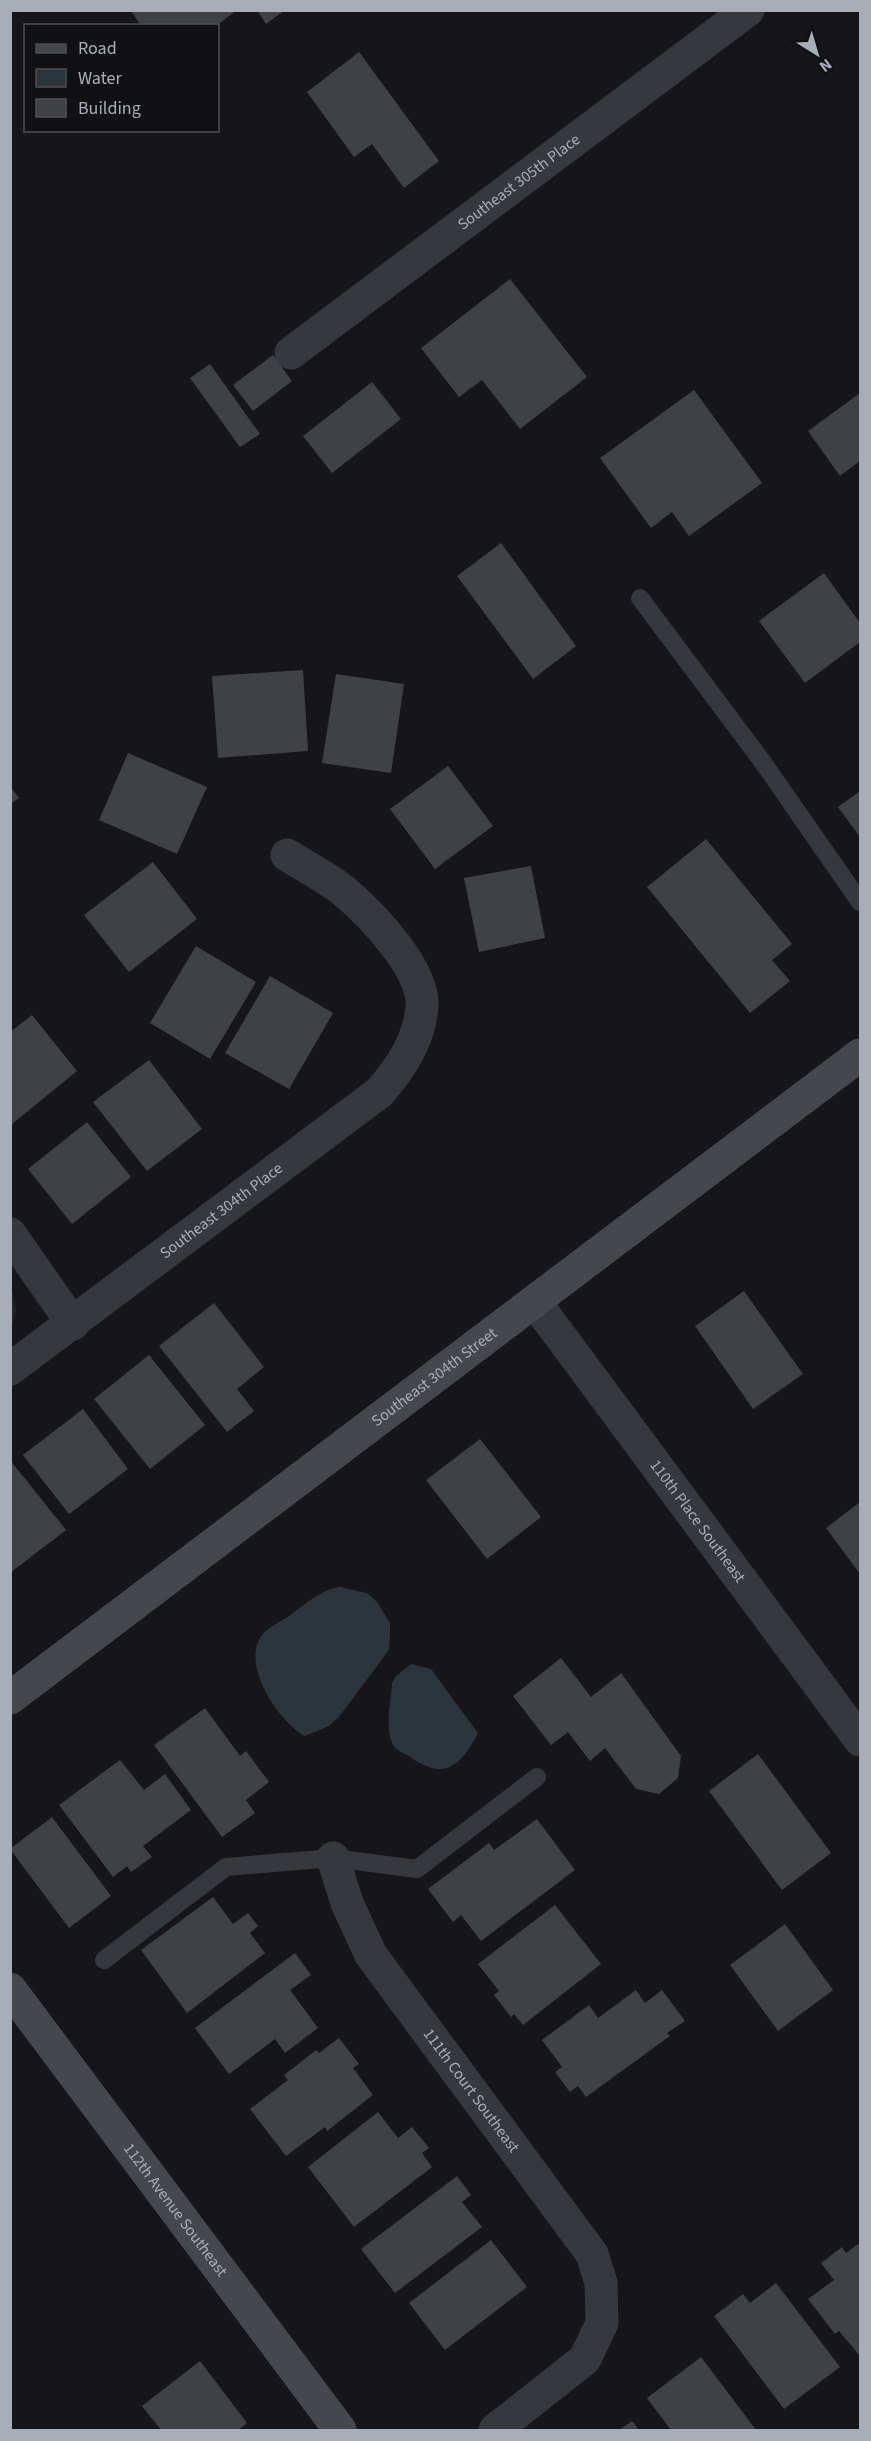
<svg xmlns="http://www.w3.org/2000/svg" width="871" height="2441" viewBox="0 0 871 2441" font-family="'Source Sans 3',sans-serif">
	<style>
		.green { fill: #1e261f }
		.water { fill: #2c353c }
		.building { fill: #404145 }
		.lines { fill: none; stroke-linecap: round; stroke-linejoin: round }
		.lane { stroke: #37383d; stroke-width: 18 }
		.street { stroke: #37383d; stroke-width: 33 }
		.secondary { stroke: #45474d; stroke-width: 33 }
		.labels { text-anchor: middle; dominant-baseline: central; stroke-width: 4.5; stroke-linejoin: round; paint-order: stroke }
		.street-label { font-size: 16px; fill: #a8adb8; stroke: #111113 }
	</style>
	<rect width="100%" height="100%" fill="#161618"/>
	<!-- green -->
	<polygon class="green" points="11,1284 16,1311 11,1332"/>
	<!-- water -->
	<g class="water">
		<path d="M340,1587l27,6 10,9 13,21v12l-1,15 -50,67 -10,9 -24,10c-26,-14 -65,-71 -43,-101 7,-9 21,-14 30,-21 15,-12 29,-24 48,-27z"/>
		<path d="M411,1664l20,5 47,64c-17,32 -32,49 -68,24 -6,-4 -15,-7 -18,-14 -7,-17 -1,-42 0,-60l3,-6z"/>
	</g>
	<!-- building -->
	<g class="building">
		<polygon points="134,10 237,10 216,26 141,26 132,12"/>
		<polygon points="257,10 285,10 266,24"/>
		<polygon points="359,52 439,161 404,188 372,144 354,157 307,92"/>
		<polygon points="510,279 587,377 520,429 482,380 459,397 421,348"/>
		<polygon points="273,355 292,381 253,411 233,385"/>
		<polygon points="210,364 260,434 240,447 190,378"/>
		<polygon points="372,382 401,419 332,473 303,436"/>
		<polygon points="694,390 762,483 689,536 672,512 651,528 600,458"/>
		<polygon points="860,393 860,461 840,476 808,431"/>
		<polygon points="501,543 576,646 533,679 457,576"/>
		<polygon points="824,573 860,623 860,642 805,683 759,621"/>
		<polygon points="303,670 308,751 218,758 212,676"/>
		<polygon points="336,674 404,684 391,773 322,763"/>
		<polygon points="128,753 207,787 177,854 99,820"/>
		<polygon points="448,766 493,826 435,869 390,809"/>
		<polygon points="10,786 19,798 10,804"/>
		<polygon points="860,791 860,837 838,807"/>
		<polygon points="706,839 792,944 772,960 790,981 750,1013 647,887"/>
		<polygon points="153,862 197,919 129,972 84,915"/>
		<polygon points="531,866 545,938 479,952 464,878"/>
		<polygon points="196,946 256,982 210,1059 150,1023"/>
		<polygon points="270,976 333,1013 289,1089 225,1053"/>
		<polygon points="32,1015 77,1071 12,1124 10,1032"/>
		<polygon points="149,1060 202,1129 147,1171 93,1102"/>
		<polygon points="87,1122 131,1177 72,1224 28,1169"/>
		<polygon points="744,1291 803,1374 753,1409 695,1326"/>
		<polygon points="214,1303 264,1367 237,1389 254,1411 227,1432 159,1346"/>
		<polygon points="149,1355 205,1425 150,1469 94,1399"/>
		<polygon points="83,1409 128,1469 69,1514 23,1455"/>
		<polygon points="480,1439 541,1517 487,1559 426,1480"/>
		<polygon points="10,1460 66,1530 10,1573"/>
		<polygon points="860,1502 860,1574 826,1528"/>
		<polygon points="561,1658 591,1697 621,1673 681,1756 678,1778 659,1794 636,1789 605,1748 590,1761 568,1732 551,1745 513,1696"/>
		<polygon points="205,1708 240,1756 246,1751 269,1782 246,1800 255,1813 222,1837 154,1745"/>
		<polygon points="758,1754 831,1853 782,1890 709,1791"/>
		<polygon points="120,1760 144,1790 165,1774 191,1810 143,1846 152,1857 131,1872 127,1866 113,1877 59,1805"/>
		<polygon points="52,1817 111,1896 69,1928 10,1849"/>
		<polygon points="537,1819 575,1870 481,1941 461,1915 453,1922 428,1889 489,1843 494,1850"/>
		<polygon points="213,1897 233,1924 248,1913 258,1926 250,1933 265,1953 187,2013 141,1950"/>
		<polygon points="555,1905 601,1964 523,2025 514,2014 511,2017 494,1995 499,1991 478,1964"/>
		<polygon points="785,1924 833,1990 778,2031 730,1965"/>
		<polygon points="295,1953 311,1975 290,1990 318,2028 285,2053 275,2039 229,2074 195,2028"/>
		<polygon points="636,1990 645,2003 662,1990 685,2021 667,2033 670,2036 586,2097 578,2086 570,2092 555,2072 562,2067 542,2040 589,2005 598,2018"/>
		<polygon points="339,2038 359,2064 353,2068 373,2095 327,2131 325,2127 286,2156 250,2109 288,2080 284,2075 316,2050 319,2053"/>
		<polygon points="378,2112 398,2138 412,2127 429,2148 422,2153 432,2167 354,2227 308,2167"/>
		<polygon points="457,2176 471,2195 462,2202 482,2227 395,2293 361,2249"/>
		<polygon points="491,2240 527,2287 445,2350 409,2303"/>
		<polygon points="858,2244 860,2246 860,2356 839,2331 835,2334 808,2299 834,2280 821,2263 842,2247 846,2253"/>
		<polygon points="776,2283 840,2367 784,2409 714,2316 743,2294 750,2303"/>
		<polygon points="701,2357 756,2430 671,2430 647,2398"/>
		<polygon points="200,2361 247,2423 238,2430 161,2430 142,2406"/>
		<polygon points="632,2421 639,2430 619,2430"/>
	</g>
	<g class="lines">
		<!-- lane -->
		<g class="lane">
			<polyline points="640,598 762,761 860,902"/>
			<polyline points="104,1960 226,1867 333,1858 417,1869 537,1777"/>
		</g>
		<!-- street -->
		<g class="street">
			<path id="s1" d="M291,353l457,-343"/>
			<polyline points="10,1234 73,1324"/>
			<path id="s2" d="M535,1302l325,438"/>
			<path id="s3" d="M10,1369l370,-277c21,-25 39,-51 42,-85 3,-37 -50,-92 -77,-115 -17,-14 -39,-25 -58,-37"/>
			<path id="s4" d="M333,1858l14,45 24,52 221,299 9,29 1,40 -17,36 -90,71"/>
		</g>
		<!-- secondary -->
		<g class="secondary">
			<path id="s5" d="M10,1698l850,-643"/>
			<path id="s6" d="M10,1989l330,441"/>
		</g>
	</g>
	<g class="labels">
		<!-- street labels -->
		<g class="street-label">
			<text stroke="none"><textPath href="#s1" startOffset="285">Southeast 305th Place</textPath></text>
			<text stroke="none"><textPath href="#s3" startOffset="264">Southeast 304th Place</textPath></text>
			<text stroke="none"><textPath href="#s5" startOffset="532">Southeast 304th Street</textPath></text>
			<text stroke="none"><textPath href="#s2" startOffset="273">110th Place Southeast</textPath></text>
			<text stroke="none"><textPath href="#s4" startOffset="273">111th Court Southeast</textPath></text>
			<text stroke="none"><textPath href="#s6" startOffset="276">112th Avenue Southeast</textPath></text>
		</g>
	</g>
	<!-- border -->
	<rect width="871" height="2441" fill="none" stroke="#a8adb8" stroke-width="24"/>
	<!-- legend -->
	<rect x="24" y="24" width="195" height="108" fill="#111113" stroke="#4d4f55" stroke-width="1.5"/>
	<rect x="36" y="44" width="30" height="9" fill="#45474d" stroke="#4d4f55" stroke-width="1.5"/>
	<text x="78" y="54" font-size="18" fill="#a8adb8">Road</text>
	<rect x="36" y="69" width="30" height="18" fill="#2c353c" stroke="#4d4f55" stroke-width="1.5"/>
	<text x="78" y="84" font-size="18" fill="#a8adb8">Water</text>
	<rect x="36" y="99" width="30" height="18" fill="#404145" stroke="#4d4f55" stroke-width="1.5"/>
	<text x="78" y="114" font-size="18" fill="#a8adb8">Building</text>
	<!-- north arrow -->
	<g transform="translate(817 54) rotate(143)" stroke="#111113" stroke-width="4.5" paint-order="stroke">
	<path d="M0-4.5L10 22L0 15L-10 22Z" fill="#a8adb8"/>
	<text y="-9" font-size="16" font-weight="bold" text-anchor="middle" fill="#a8adb8">N</text>
	</g>
</svg>
